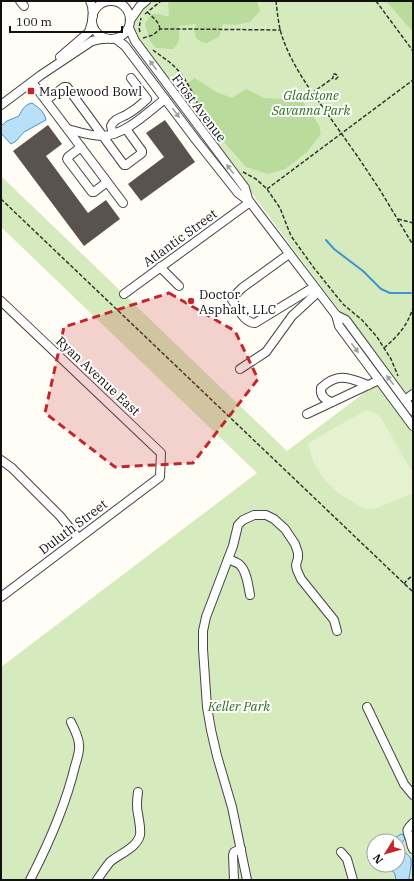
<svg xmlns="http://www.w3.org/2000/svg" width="414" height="881" viewBox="0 0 414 881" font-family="'IBM Plex Serif',serif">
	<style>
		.green { fill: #d5ebbd; fill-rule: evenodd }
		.forest { fill: #b9dc9c }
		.pitch { fill: #e6f2cf }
		.water { fill: #b9e0f7; stroke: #3f96cf }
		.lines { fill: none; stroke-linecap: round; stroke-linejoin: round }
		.stream { stroke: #3f96cf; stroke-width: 2 }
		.building { fill: #5a524d }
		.minor-casing { stroke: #444; stroke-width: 10 }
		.path { stroke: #333; stroke-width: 1.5; stroke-dasharray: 4 2; stroke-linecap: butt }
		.minor { stroke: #fff; stroke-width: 8 }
		.oneway { fill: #a0a0a0 }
		.marked { fill: #c4262e; fill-opacity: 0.2; stroke: #c4262e; stroke-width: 3; stroke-dasharray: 8 5; stroke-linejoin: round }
		.poi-dot { fill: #c4262e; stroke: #fff; stroke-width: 1.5 }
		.labels { text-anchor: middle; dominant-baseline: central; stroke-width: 4; stroke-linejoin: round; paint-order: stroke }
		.poi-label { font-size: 13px; fill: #111; stroke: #fff; text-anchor: start }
		.park-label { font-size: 13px; font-style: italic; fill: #2f6b1f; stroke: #fff }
		.street-label { font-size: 13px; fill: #111; stroke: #fff }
	</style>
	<rect width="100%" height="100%" fill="#fffdf5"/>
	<!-- green -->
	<g class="green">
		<polygon points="147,1 413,1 413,410 123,20"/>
		<path d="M1,176l286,275 90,-68 36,50v447h-412v-213l256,-194 -256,-246zM374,841h24v24h-24z"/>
	</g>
	<!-- forest -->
	<g class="forest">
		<path d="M168,1h89l3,10 -10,11 -14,3 -13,-1 -4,13 -12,6 -6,-1 -5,-4 -2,-8 2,-6 -17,2c0,10 2,17 -6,23l-17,-1 -6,-7 -5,-17 6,-10h8l10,3z"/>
		<polygon points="386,1 413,1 413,32"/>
		<polygon points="195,78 216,92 232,98 246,89 264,98 280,99 292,94 301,99 319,125 321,134 307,152 285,169 268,174 246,167 224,142 206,114 190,100 185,85"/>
	</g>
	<!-- pitch -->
	<path class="pitch" d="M366,410l13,5 34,58v20c-7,3 -38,17 -43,16 -6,0 -12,-4 -17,-7 -18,-9 -34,-25 -41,-44 -2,-5 -3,-10 -4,-15z"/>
	<!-- water -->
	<g class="water">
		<path d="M32,103c7,5 12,8 14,17l-22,12 -8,9 -5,3 -10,-11v-7l6,-5 12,-5c3,-7 7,-12 13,-13z"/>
		<path d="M401,834l3,1 1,4c-13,14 4,11 6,21 1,6 -2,14 -2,20h-13l-1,-6 -7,-9h10v-24h-8z"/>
	</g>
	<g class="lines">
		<!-- stream -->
		<polyline class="stream" points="326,240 334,249 363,271 381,289 390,293 411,293"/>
	</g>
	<!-- building -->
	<g class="building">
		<polygon points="165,120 195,162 141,201 128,184 164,157 146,133"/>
		<polygon points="48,125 62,144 46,156 88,213 106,200 120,219 84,246 13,151"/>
	</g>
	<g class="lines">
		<!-- minor casing -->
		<g class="minor-casing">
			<g id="minor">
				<circle cx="111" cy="20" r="19"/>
				<polyline points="20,1 24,6"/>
				<polyline points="90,1 92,6 93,16"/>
				<polyline points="131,19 140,6 146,1"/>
				<polyline points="129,28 135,41 245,188 249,202"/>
				<polyline points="116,39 125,46 196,140 238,193 250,202 336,315 346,320 413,411"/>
				<polyline points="60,57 89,32 92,22"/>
				<polyline points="32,82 123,203"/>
				<polyline points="46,100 64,87 67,87 124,165 126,165 142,153 142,151 126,129"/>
				<polyline points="1,105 41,75 92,41 101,39 105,39"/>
				<path d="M68,129c11,3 22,7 34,7 22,0 46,-24 63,-37"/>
				<path d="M113,134l-2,-8c3,-7 9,-8 15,-11 7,-4 15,-10 21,-16l-16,-21"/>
				<polyline points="81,147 68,157 67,159 92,192 94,192 107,182"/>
				<path d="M289,254l-47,34 -10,10v2c6,8 12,23 23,23l59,-36"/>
				<polyline points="160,267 179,286"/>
				<polyline points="124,294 250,202"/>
				<polyline points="1,301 161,453 160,477 1,597"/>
				<polyline points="336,315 339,326 413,426"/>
				<polyline points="240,369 266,352 292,316 318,292"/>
				<polyline points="405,400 413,394"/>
				<path d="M332,402c-7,-2 -12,-6 -11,-14 17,-16 28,-10 47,-3"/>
				<polyline points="307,414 379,380"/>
				<polyline points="1,460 12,468 60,516 78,538"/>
				<path d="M228,559c4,2 9,3 12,6 7,7 8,20 10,30"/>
				<polyline points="367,707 404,784 413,795"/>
				<path d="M413,823c-8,8 -6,7 -3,16 1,4 1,7 3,10"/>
				<polyline points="341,852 347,859 353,880"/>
				<path d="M30,880c18,-35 36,-76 45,-114 2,-7 5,-15 4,-21 0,-8 -5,-16 -8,-23"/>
				<path d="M97,880c4,-6 8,-12 13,-18 9,-8 27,-14 30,-27 1,-7 -1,-14 -2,-21 -2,-8 -1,-15 0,-22"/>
				<polyline points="234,880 233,855 234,852 241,849"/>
				<polyline points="247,880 232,807 217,756 211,730 207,707 203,649 203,631 206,617 233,546 238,525 243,520 254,515 266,515 274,519 285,529 295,544 298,553 298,558 296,565 297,570 301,579 334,620 337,631"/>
			</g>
		</g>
		<!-- path -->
		<g class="path">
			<path d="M276,1c1,9 2,19 4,28 5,20 16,39 27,56l51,72 22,33 33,55"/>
			<polyline points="376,1 413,51"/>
			<path d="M147,12c6,5 12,10 13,17"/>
			<polyline points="145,14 161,1"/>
			<polyline points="140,32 139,28 141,18"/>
			<polyline points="143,38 153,35 160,29 186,29 281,30"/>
			<path d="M153,50c5,4 10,7 15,11 20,15 28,40 38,62"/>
			<polyline points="312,93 333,78 333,74 335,74 337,75 338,77 336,79 334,79 333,78"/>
			<polyline points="243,172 256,179 267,189 280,208 291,236 314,268 338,298 344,305 362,320 377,337 391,359 398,376"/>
			<polyline points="267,189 413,80"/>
			<polyline points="1,199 413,592"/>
			<polyline points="398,219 413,223"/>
			<path d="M384,348c14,-12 23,-22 29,-40"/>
			<polyline points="404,584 407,580 413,575"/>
		</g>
		<!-- minor -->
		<use href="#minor" class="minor"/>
	</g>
	<!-- one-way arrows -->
	<defs><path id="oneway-solid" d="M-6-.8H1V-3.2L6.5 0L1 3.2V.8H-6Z"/></defs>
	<g class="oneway">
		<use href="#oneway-solid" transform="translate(153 65) rotate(-127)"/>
		<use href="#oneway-solid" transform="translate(176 113) rotate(53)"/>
		<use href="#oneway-solid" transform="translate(230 169) rotate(-127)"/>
		<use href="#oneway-solid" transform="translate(355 348) rotate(53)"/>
		<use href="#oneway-solid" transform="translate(390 380) rotate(-127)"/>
	</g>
	<!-- marked area -->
	<path class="marked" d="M169,293l66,38 23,48 -65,84 -78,4 -70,-54 19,-86z"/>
	<!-- markers -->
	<g class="poi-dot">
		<rect x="27" y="87" width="8" height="8" rx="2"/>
		<circle cx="191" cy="301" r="4"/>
	</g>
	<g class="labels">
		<!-- poi labels -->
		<g class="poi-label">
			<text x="39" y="91">Maplewood Bowl</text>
			<text x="199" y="294">Doctor<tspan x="199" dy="15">Asphalt, LLC</tspan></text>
		</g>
		<!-- park labels -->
		<g class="park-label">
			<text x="311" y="95">Gladstone<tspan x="311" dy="15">Savanna Park</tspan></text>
			<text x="239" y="706">Keller Park</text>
		</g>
		<!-- street labels -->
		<g class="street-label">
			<text transform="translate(199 108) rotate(53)">Frost Avenue</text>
			<text transform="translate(180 238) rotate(-36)">Atlantic Street</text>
			<text transform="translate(98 376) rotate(43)">Ryan Avenue East</text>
			<text transform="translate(73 527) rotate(-37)">Duluth Street</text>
		</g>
	</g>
	<!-- border -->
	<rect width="414" height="881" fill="none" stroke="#111111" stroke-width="4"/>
	<!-- north arrow -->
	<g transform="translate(386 853) rotate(233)"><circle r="19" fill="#ffffff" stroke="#a0a0a0"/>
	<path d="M0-3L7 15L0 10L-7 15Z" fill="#c4262e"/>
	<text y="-6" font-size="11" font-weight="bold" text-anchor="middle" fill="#111111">N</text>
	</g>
	<!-- scale -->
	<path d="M10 26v6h112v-6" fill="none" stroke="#111111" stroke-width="2"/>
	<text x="16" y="26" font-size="12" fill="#111111" stroke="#ffffff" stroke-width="3" paint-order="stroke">100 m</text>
</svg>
